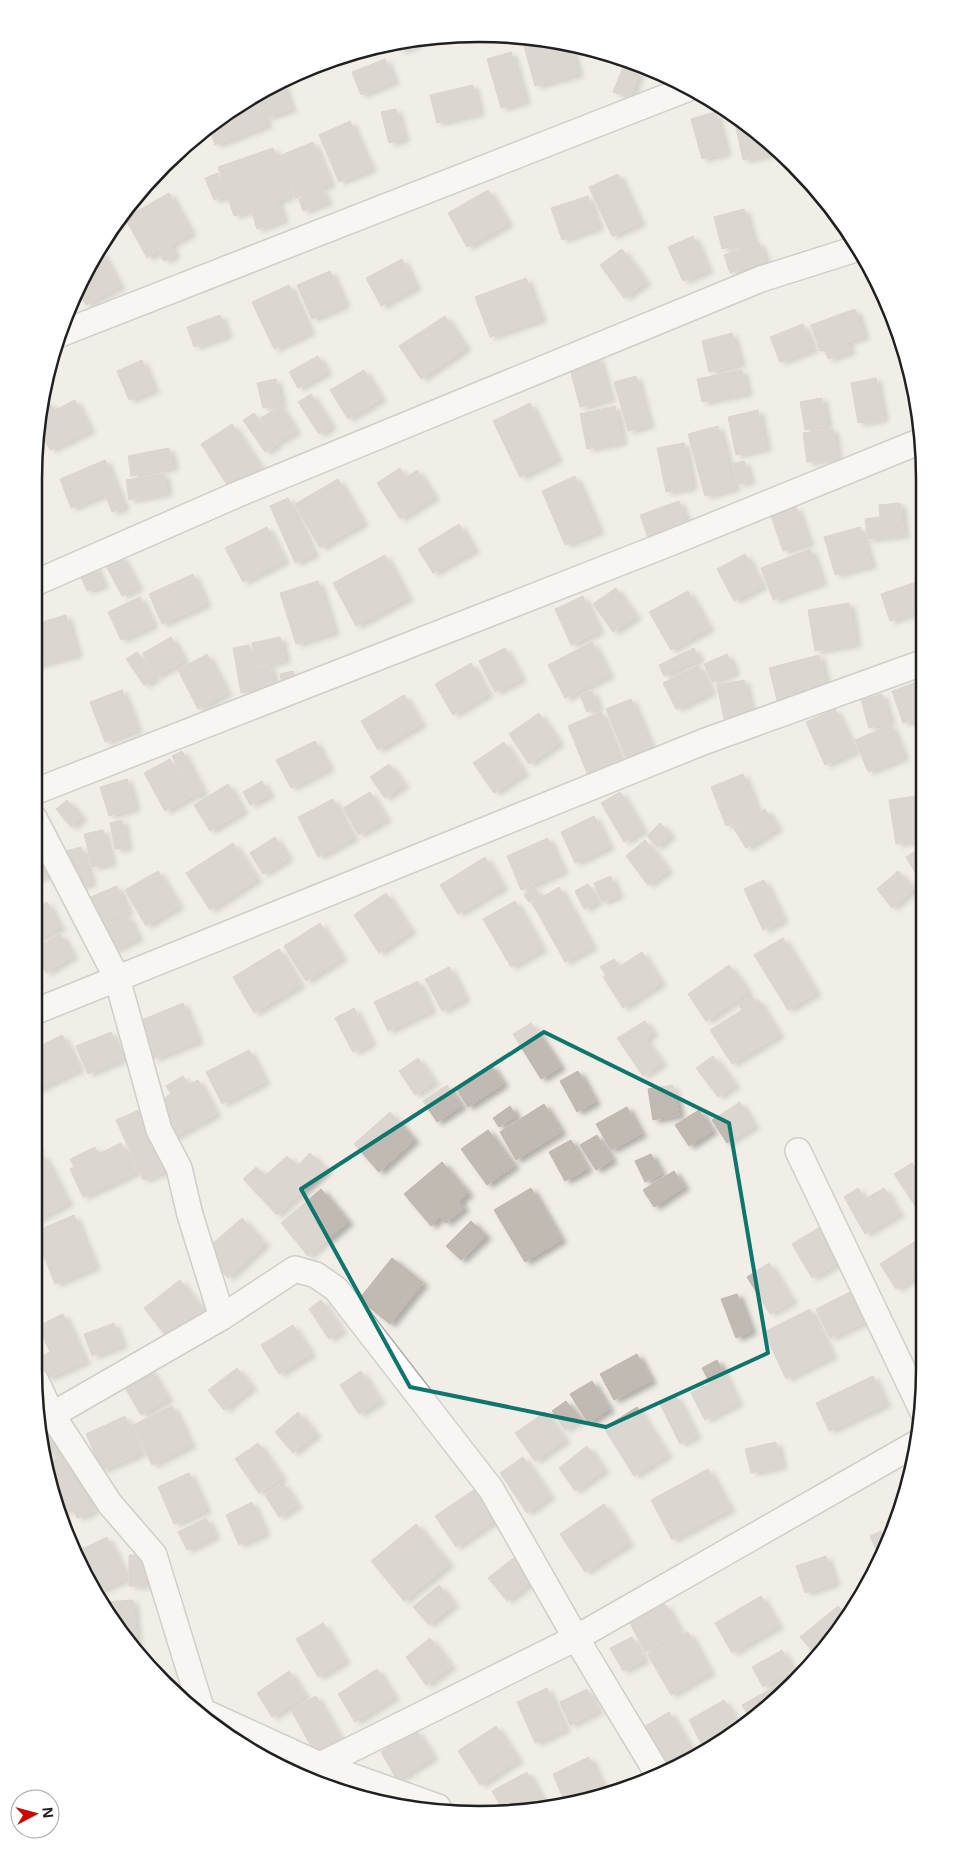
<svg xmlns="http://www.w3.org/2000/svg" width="959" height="1849" viewBox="0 0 959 1849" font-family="'Open Sans',sans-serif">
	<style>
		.building { fill: #c1bab3; stroke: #c2b5aa; filter: url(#shadow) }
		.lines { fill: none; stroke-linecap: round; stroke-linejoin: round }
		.minor-casing { stroke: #a7a7a7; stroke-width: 28 }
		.minor { stroke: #fff; stroke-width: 25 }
		.marked { fill: none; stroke: #0f766e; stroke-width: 4; stroke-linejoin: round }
		.rim { fill: none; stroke: #202020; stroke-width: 2.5 }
	</style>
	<defs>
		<filter id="shadow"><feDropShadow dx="5.5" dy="3" stdDeviation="2.5" flood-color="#0004"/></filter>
	</defs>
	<rect width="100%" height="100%" fill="#f1eee7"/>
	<!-- building -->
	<g class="building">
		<polygon points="415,39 417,44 400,51 397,43"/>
		<polygon points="544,40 570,45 578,74 535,86 524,46"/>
		<polygon points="511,52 525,101 501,108 487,59"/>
		<polygon points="385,59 394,81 361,95 352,72"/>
		<polygon points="623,67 639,73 630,98 613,92"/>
		<polygon points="282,82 291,109 267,117 258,93"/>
		<polygon points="473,85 479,113 437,123 430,95"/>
		<polygon points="255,94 267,125 215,145 209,128"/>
		<polygon points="396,109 404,139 389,143 381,112"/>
		<polygon points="715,112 726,153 702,159 691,119"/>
		<polygon points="350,121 371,169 339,182 319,135"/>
		<polygon points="740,122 774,145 780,152 743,160 735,123"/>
		<polygon points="313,142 330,184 296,198 279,156"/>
		<polygon points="273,148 290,196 277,201 283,220 257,229 251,210 234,216 218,167"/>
		<polygon points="218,173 226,196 214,200 205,178"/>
		<polygon points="618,174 640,223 612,236 589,187"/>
		<polygon points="322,190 327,202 303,211 299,199"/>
		<polygon points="488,190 508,224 467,247 448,213"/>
		<polygon points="169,193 191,233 170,245 175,255 164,261 158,251 147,258 125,218"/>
		<polygon points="588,196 598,227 562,240 551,208"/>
		<polygon points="744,209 753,241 722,249 714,217"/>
		<polygon points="693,236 708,270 683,281 668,247"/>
		<polygon points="758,242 766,260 730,273 724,255"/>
		<polygon points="622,249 646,282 624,298 600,265"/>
		<polygon points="100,250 120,286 86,305 77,289"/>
		<polygon points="402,259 416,287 381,306 366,278"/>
		<polygon points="330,271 345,305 312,319 297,285"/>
		<polygon points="526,278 541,319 490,337 475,297"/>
		<polygon points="289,285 310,332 274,349 252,302"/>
		<polygon points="855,309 864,336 847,342 850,351 828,359 825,350 820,351 811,325"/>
		<polygon points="892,310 896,326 891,327 887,312"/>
		<polygon points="220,315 227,335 194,347 187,327"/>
		<polygon points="445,316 466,348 421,379 399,346"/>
		<polygon points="803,324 813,349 780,362 770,337"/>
		<polygon points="732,333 740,364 709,372 702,341"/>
		<polygon points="902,350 917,403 914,404"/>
		<polygon points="318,356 327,372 298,388 289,372"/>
		<polygon points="598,357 610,399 580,407 569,365"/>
		<polygon points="142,360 154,390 129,400 117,371"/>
		<polygon points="364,370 381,399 348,419 330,390"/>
		<polygon points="742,370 747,393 702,402 697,379"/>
		<polygon points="636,376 649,425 628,431 614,382"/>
		<polygon points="876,378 883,419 858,423 851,383"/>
		<polygon points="276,379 281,404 263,408 257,383"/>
		<polygon points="311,394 331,426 319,434 298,402"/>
		<polygon points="822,398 827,425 805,430 800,402"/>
		<polygon points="75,400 90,430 50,450 38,428 42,406 49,402 53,411"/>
		<polygon points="530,403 557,459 520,477 493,421"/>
		<polygon points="280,406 296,431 276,443 261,418"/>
		<polygon points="615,406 622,442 587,449 580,414"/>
		<polygon points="758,410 766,448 736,455 728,417"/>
		<polygon points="254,413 276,445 265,452 243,420"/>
		<polygon points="232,424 260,467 229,488 201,444"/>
		<polygon points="718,426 735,488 705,496 688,434"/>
		<polygon points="833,429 837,458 807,462 803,433"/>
		<polygon points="684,443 692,487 666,492 657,448"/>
		<polygon points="169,448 173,467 131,476 128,456"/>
		<polygon points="105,460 124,507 112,512 105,494 71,508 60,479"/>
		<polygon points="744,461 750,481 739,484 733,464"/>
		<polygon points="400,468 406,478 417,470 434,497 400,519 377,483"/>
		<polygon points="164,474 167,493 129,500 126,480"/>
		<polygon points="575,476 599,531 565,545 542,491"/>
		<polygon points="338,479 363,523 320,548 295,504"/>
		<polygon points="288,498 314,554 295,563 270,506"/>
		<polygon points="679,501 687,524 648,538 640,515"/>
		<polygon points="900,503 904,535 868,539 865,519 880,517 879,505"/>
		<polygon points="796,507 809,543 783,551 771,516"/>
		<polygon points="459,524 474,550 433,573 418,549"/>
		<polygon points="267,527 284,561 243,582 225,548"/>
		<polygon points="860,527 871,565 835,575 824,537"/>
		<polygon points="810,549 822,582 773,600 761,568"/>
		<polygon points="745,554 762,586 734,601 717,569"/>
		<polygon points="385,555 408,598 356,626 333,583"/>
		<polygon points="121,556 138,587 122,596 105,564"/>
		<polygon points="94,564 103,585 87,591 78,570"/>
		<polygon points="193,574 206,604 162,624 149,594"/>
		<polygon points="922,580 922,610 890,621 881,594"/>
		<polygon points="318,581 334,632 296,644 280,593"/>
		<polygon points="616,588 636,617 613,632 593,604"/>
		<polygon points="688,591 709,628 671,650 649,612"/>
		<polygon points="583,596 599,631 571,645 555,609"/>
		<polygon points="140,597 153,625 121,640 108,612"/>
		<polygon points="849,603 856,644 815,651 808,610"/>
		<polygon points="66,615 77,654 34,666 35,624"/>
		<polygon points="171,637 184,661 156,676 143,653"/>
		<polygon points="280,637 285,660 257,666 252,643"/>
		<polygon points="592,642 609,675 565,698 548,665"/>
		<polygon points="249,645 254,669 270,666 274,687 241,693 233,648"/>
		<polygon points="505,648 521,679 495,692 479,661"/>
		<polygon points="694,648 699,659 664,676 659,665"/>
		<polygon points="137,652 155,678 144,685 126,659"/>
		<polygon points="207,654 227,693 198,709 178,670"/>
		<polygon points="727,654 735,672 712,682 704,664"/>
		<polygon points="819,655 827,688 777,700 769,668"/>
		<polygon points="471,663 488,694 453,715 435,684"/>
		<polygon points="698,665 711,692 676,709 663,683"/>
		<polygon points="293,671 296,684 283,687 280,674"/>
		<polygon points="744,680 751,714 724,719 717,685"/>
		<polygon points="922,680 922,717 903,723 892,691"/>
		<polygon points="122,690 137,730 105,742 90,702"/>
		<polygon points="592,691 598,708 587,712 580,695"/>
		<polygon points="882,694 890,722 869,728 861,700"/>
		<polygon points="404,695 421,724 378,750 361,721"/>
		<polygon points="631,699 651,747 626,758 606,709"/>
		<polygon points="835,709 855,751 825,765 806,722"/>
		<polygon points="601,712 622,764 589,778 568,726"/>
		<polygon points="539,713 559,743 529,764 509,734"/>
		<polygon points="891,725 904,757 868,772 855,740"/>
		<polygon points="315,741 329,768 291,788 276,760"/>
		<polygon points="504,742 524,773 494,793 473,763"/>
		<polygon points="182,751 203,792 193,797 172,756"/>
		<polygon points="170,759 191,797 165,811 144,773"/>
		<polygon points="389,764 404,785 385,798 370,777"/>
		<polygon points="743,774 758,813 726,826 711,787"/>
		<polygon points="127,779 135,808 109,816 100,787"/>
		<polygon points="262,781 269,795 250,805 243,792"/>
		<polygon points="228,784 243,811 210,831 194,805"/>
		<polygon points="370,792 386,819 359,835 343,808"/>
		<polygon points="620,792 643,830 624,842 601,803"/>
		<polygon points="916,796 922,839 896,844 889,800"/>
		<polygon points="333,799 353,838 318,857 298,817"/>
		<polygon points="67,800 82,817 71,827 56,809"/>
		<polygon points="765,809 778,828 746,848 734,829"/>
		<polygon points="594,816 609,847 575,863 561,832"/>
		<polygon points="122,820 127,848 115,849 110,823"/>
		<polygon points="660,823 671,835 657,847 647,836"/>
		<polygon points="103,830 111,863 92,867 84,834"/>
		<polygon points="275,837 288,858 263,874 250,853"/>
		<polygon points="548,838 563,871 521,890 507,856"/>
		<polygon points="645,840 668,870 648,885 626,856"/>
		<polygon points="37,843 48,875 34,880 34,844"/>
		<polygon points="233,843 257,879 210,910 186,873"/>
		<polygon points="923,846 923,886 906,857"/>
		<polygon points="81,847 91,883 75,887 66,851"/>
		<polygon points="485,857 503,887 458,914 440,885"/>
		<polygon points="158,871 179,906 146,926 125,890"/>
		<polygon points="898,871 914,889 892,908 877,889"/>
		<polygon points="611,876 618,896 602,902 594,883"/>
		<polygon points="764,880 783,920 763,930 744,889"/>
		<polygon points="588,884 597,902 584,909 575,891"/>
		<polygon points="117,886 128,912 99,924 88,898"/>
		<polygon points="559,887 592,947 565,962 532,903"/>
		<polygon points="535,888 540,896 529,902 524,895"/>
		<polygon points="386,893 411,931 379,953 354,915"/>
		<polygon points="515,901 542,949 511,967 483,919"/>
		<polygon points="47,902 60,928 34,941 34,908"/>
		<polygon points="128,916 138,938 113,950 103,927"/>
		<polygon points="320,923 342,958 306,981 284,946"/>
		<polygon points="60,934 73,956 46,973 34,949"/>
		<polygon points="783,938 816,993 788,1010 754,955"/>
		<polygon points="279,949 300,985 254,1013 233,977"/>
		<polygon points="642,952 661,983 623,1008 603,977 606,975 600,967 614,959 619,967"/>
		<polygon points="729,965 748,992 706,1021 688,994"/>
		<polygon points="449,967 465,999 442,1011 425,979"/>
		<polygon points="418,981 431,1010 388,1031 374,1002"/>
		<polygon points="751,995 755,1002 758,1000 779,1035 732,1064 710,1030 742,1010 738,1003"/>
		<polygon points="183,1003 198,1041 153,1059 137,1022"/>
		<polygon points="354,1008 371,1043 353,1052 335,1018"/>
		<polygon points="645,1021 653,1033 645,1039 662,1063 643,1076 617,1038"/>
		<polygon points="531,1023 560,1067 541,1079 513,1034"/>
		<polygon points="111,1032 122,1059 88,1074 76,1046"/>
		<polygon points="62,1035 79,1069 34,1091 34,1049"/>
		<polygon points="249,1050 265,1082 222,1104 206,1072"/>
		<polygon points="713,1056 735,1085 718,1097 696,1068"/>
		<polygon points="418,1058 434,1082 415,1095 399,1071"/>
		<polygon points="491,1065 503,1084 468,1107 456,1088"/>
		<polygon points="578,1071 595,1102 577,1112 560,1081"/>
		<polygon points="183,1076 188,1085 198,1080 216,1114 172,1138 154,1104 171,1094 166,1086"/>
		<polygon points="447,1085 461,1106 437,1122 423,1101"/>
		<polygon points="673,1085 679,1115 653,1120 648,1089"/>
		<polygon points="740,1102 754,1126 727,1143 712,1120"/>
		<polygon points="544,1104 561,1132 516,1160 500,1132"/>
		<polygon points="510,1106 516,1116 499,1127 493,1118"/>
		<polygon points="146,1107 173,1168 143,1180 116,1120"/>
		<polygon points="627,1107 641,1134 611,1150 596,1124"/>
		<polygon points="699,1110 712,1131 689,1146 675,1125"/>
		<polygon points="390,1112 414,1140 379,1172 354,1144"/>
		<polygon points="488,1130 514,1166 487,1185 461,1149"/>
		<polygon points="597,1135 612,1160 596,1170 580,1145"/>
		<polygon points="571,1140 587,1169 565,1181 549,1152"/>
		<polygon points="34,1143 38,1150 34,1153"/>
		<polygon points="121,1143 136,1172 83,1197 70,1169 74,1167 70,1159 95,1147 98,1154"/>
		<polygon points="310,1153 326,1169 277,1215 243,1179 256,1167 265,1176 287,1156 297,1166"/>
		<polygon points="651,1154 661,1174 645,1182 635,1161"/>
		<polygon points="43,1155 68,1203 34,1221 34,1159"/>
		<polygon points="442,1162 468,1193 459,1202 464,1208 446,1223 440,1217 431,1226 404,1194"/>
		<polygon points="912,1163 924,1180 924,1206 918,1210 894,1174"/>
		<polygon points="674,1171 684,1187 654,1207 643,1190"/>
		<polygon points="531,1188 561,1240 525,1262 494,1210"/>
		<polygon points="858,1188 865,1199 884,1188 899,1214 865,1234 844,1197"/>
		<polygon points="321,1189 348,1222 308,1256 281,1223"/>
		<polygon points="74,1215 95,1267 55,1284 34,1232"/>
		<polygon points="242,1218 265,1244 228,1278 204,1251"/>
		<polygon points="471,1221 486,1236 461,1260 446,1246"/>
		<polygon points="823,1225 844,1259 812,1278 792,1244"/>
		<polygon points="914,1242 924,1256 924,1271 896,1289 880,1264"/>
		<polygon points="392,1258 423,1283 390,1324 359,1299"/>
		<polygon points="769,1263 792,1301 770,1314 747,1277"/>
		<polygon points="180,1280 204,1312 168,1339 144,1308"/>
		<polygon points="850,1292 864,1322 830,1338 816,1309"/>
		<polygon points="737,1294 751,1331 736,1338 721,1299"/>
		<polygon points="321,1300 342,1330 329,1339 309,1309"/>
		<polygon points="810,1309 832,1356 786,1379 764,1332"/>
		<polygon points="63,1314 85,1361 48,1378 38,1358 50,1352 38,1326"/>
		<polygon points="114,1323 122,1345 92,1356 84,1334"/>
		<polygon points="293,1325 311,1354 279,1374 261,1345"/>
		<polygon points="637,1354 651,1381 614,1400 600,1374"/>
		<polygon points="717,1360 738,1403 705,1420 691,1393 710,1383 702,1368"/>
		<polygon points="149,1368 168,1399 141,1415 122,1383"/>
		<polygon points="237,1368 252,1387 224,1410 208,1390"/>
		<polygon points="361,1371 380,1401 359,1414 340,1385"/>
		<polygon points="873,1376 886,1404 829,1431 816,1403"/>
		<polygon points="592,1381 609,1409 588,1423 570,1394"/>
		<polygon points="676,1396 696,1436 680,1444 660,1404"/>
		<polygon points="566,1401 580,1419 565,1430 552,1411"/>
		<polygon points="172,1406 191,1445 152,1465 133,1425"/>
		<polygon points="637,1407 667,1455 634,1476 604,1428"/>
		<polygon points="40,1410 61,1450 48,1456"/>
		<polygon points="298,1412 316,1434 293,1453 275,1432"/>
		<polygon points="545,1412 565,1440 535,1461 515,1433"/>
		<polygon points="125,1416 141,1453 102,1470 86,1434"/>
		<polygon points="776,1442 782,1466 751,1473 745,1449"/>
		<polygon points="258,1443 282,1478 259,1493 235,1459"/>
		<polygon points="587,1446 604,1470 575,1491 559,1468"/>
		<polygon points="71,1452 92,1498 88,1500 93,1511 77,1518 72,1508 58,1513 49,1462"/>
		<polygon points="523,1457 550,1496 527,1513 500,1473"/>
		<polygon points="708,1469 730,1509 672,1540 651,1500"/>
		<polygon points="189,1473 206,1510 174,1524 158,1487"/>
		<polygon points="283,1483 297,1505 279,1517 265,1495"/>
		<polygon points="475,1489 495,1520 456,1547 435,1516"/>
		<polygon points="252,1502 265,1533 239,1545 226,1515"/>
		<polygon points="604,1504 629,1543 585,1572 560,1534"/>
		<polygon points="206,1518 215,1536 187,1550 178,1532"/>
		<polygon points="416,1524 449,1564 404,1601 371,1561"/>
		<polygon points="895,1524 890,1539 885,1529"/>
		<polygon points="881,1531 887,1545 884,1554 879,1556 870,1536"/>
		<polygon points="107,1537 127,1578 99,1591 78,1551"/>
		<polygon points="129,1555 144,1555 145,1586 129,1586"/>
		<polygon points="516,1556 534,1579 507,1601 488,1578"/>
		<polygon points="826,1556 835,1583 805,1593 796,1566"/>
		<polygon points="439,1585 454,1604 429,1625 413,1607"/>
		<polygon points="761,1596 778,1626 732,1653 715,1623"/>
		<polygon points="133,1600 137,1646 132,1646 126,1641 105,1602"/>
		<polygon points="665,1604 681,1633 645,1652 630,1623"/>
		<polygon points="838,1606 845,1614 816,1655 800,1637"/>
		<polygon points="323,1623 345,1661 318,1677 296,1639"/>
		<polygon points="688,1632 710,1672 671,1695 648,1655"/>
		<polygon points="632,1637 644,1660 623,1671 610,1648"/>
		<polygon points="430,1638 451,1666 426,1685 406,1657"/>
		<polygon points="782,1650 793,1671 763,1687 752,1667"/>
		<polygon points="377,1669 394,1697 355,1722 338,1694"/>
		<polygon points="289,1671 305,1696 272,1717 257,1693"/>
		<polygon points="801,1672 802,1675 794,1685 749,1717 742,1705"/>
		<polygon points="547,1688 565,1729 535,1743 517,1702"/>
		<polygon points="587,1689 598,1711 570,1725 560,1702"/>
		<polygon points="316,1696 340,1739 315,1753 291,1710"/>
		<polygon points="724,1700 738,1725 702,1745 689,1720"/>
		<polygon points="669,1712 694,1754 667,1770 642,1728"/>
		<polygon points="496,1726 518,1760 480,1785 458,1751"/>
		<polygon points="416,1730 433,1757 397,1780 381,1752"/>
		<polygon points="589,1757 607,1796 566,1805 553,1774"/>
		<polygon points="527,1772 543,1802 526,1812 505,1814 492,1791"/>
	</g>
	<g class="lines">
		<!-- minor casing -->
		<g class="minor-casing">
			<g id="minor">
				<polyline points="60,334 689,88"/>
				<polyline points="35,583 243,492 761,279 859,248"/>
				<polyline points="34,792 670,543 921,441"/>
				<polyline points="34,818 117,978 159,1130 179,1168 190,1215 222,1317"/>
				<polyline points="34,1012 703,742 922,663"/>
				<polyline points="798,1151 922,1410"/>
				<polyline points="36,1381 52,1415 110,1504 154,1555 202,1711 320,1765 438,1807"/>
				<polyline points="52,1415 222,1317 295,1269 316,1275 336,1289 491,1489 576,1638 659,1776"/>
				<polyline points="320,1765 576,1638 917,1443"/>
			</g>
		</g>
		<!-- minor -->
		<use href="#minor" class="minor"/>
	</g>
	<!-- marked area -->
	<path d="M0 0H959V1849H0ZM544,1032l185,91 39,230 -162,74 -196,-40 -109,-198z" fill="#f1eee7" fill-opacity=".55" fill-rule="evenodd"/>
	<path class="marked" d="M544,1032l185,91 39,230 -162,74 -196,-40 -109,-198z"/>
	<!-- crop -->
	<path d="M0 0H959V1849H0ZM479 42H479A437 437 0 0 1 916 479V1369A437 437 0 0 1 479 1806H479A437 437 0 0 1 42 1369V479A437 437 0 0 1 479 42Z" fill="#fff" fill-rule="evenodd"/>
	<path class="rim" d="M479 42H479A437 437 0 0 1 916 479V1369A437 437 0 0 1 479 1806H479A437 437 0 0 1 42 1369V479A437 437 0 0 1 479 42Z"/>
	<!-- north arrow -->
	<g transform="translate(35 1814) rotate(84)"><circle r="24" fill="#ffffff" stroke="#a6a6a6"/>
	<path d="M0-4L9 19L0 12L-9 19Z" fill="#cc0904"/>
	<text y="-8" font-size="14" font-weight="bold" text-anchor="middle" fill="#202020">N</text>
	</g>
</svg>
